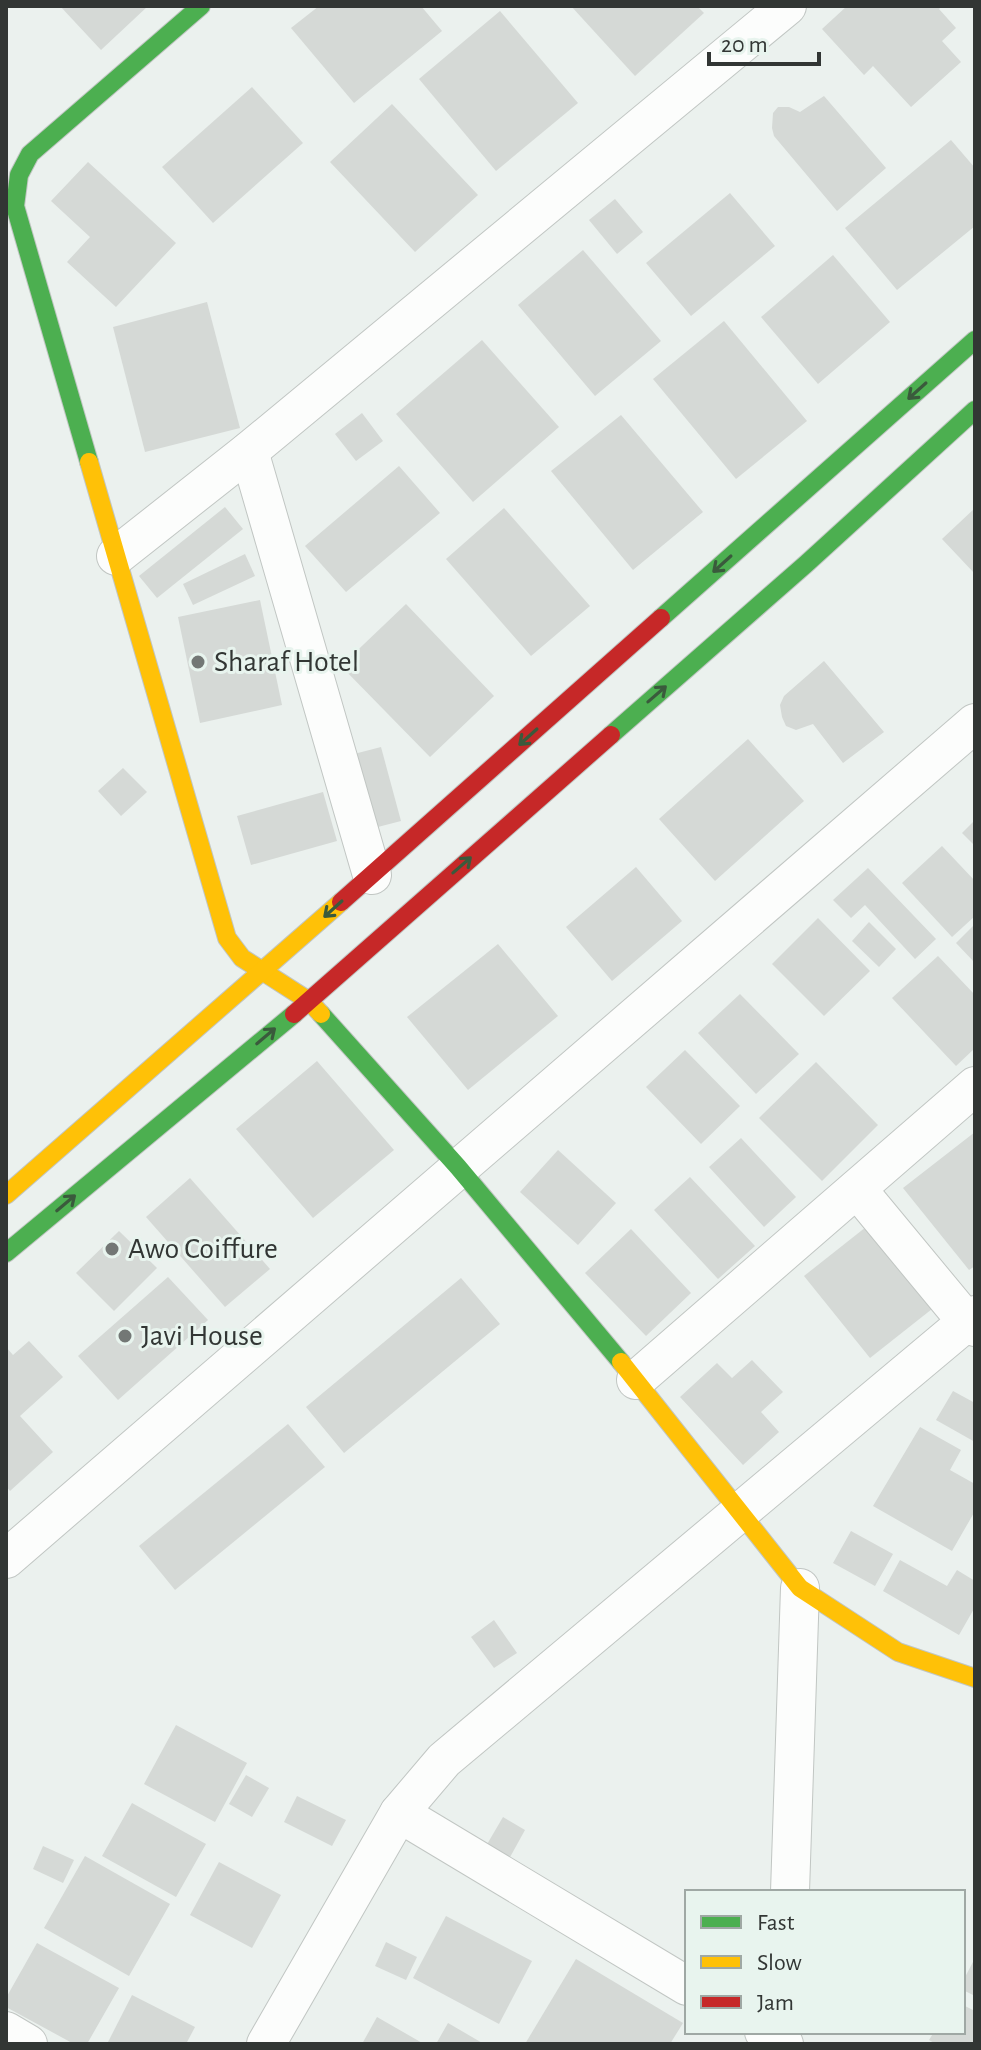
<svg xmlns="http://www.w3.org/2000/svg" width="981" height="2050" viewBox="0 0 981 2050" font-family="'Alegreya Sans',sans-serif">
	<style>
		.building { fill: #d5d9d6 }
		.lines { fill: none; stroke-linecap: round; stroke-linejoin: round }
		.street-casing { stroke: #c1c6c3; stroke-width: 40 }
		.fast-casing { stroke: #c1c6c3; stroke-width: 20 }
		.slow-casing { stroke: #c1c6c3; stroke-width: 20 }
		.jam-casing { stroke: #c1c6c3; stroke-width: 20 }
		.street { stroke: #fcfdfc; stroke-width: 38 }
		.fast { stroke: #4caf50; stroke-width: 18 }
		.slow { stroke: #ffc107; stroke-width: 18 }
		.jam { stroke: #c62828; stroke-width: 18 }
		.oneway { stroke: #3a5a3c }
		.poi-dot { fill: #737775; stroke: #e8f4ee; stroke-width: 3 }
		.labels { text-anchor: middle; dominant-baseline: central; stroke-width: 6; stroke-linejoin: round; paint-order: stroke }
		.poi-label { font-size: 30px; fill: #323634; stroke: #e8f4ee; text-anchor: start }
	</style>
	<rect width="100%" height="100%" fill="#ebf1ee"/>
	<!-- building -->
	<g class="building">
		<polygon points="60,6 148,6 101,50"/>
		<polygon points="319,6 421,6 442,31 354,103 291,28"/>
		<polygon points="571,6 697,6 704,13 635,76"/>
		<polygon points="847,6 942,6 939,9 956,28 942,41 961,62 911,107 873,66 864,75 822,29"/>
		<polygon points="500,11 578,103 496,171 419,79"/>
		<polygon points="252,87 303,143 213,223 162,167"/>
		<polygon points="824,96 886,168 837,211 774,136 772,128 773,113 778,107 789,107 800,112"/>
		<polygon points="392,104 478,195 415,252 330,162"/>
		<polygon points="951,140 975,168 975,226 897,290 845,228"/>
		<polygon points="88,162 176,243 116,307 67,262 90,237 51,201"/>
		<polygon points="730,193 775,246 691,316 646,263"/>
		<polygon points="615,199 643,232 617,254 589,220"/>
		<polygon points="583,250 661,341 595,396 518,305"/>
		<polygon points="833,255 890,322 818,384 761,317"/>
		<polygon points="207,302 240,428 145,452 113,327"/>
		<polygon points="724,321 807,421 736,479 653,379"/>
		<polygon points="482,340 559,427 473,502 396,414"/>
		<polygon points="362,413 383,441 356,461 335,434"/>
		<polygon points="621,415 703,512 633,570 551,471"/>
		<polygon points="399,466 440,513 346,592 305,546"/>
		<polygon points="225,507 243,529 157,598 139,576"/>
		<polygon points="504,508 590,606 531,656 446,559"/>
		<polygon points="975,508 975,574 942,539"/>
		<polygon points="245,554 255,576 193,605 183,584"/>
		<polygon points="260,600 282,705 200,723 178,617"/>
		<polygon points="406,604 494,696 430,757 341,666"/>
		<polygon points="824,661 884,732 843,763 813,724 796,730 786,726 782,717 780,705 784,696"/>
		<polygon points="748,739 804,801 715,881 659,819"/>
		<polygon points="381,747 401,821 374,828 354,754"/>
		<polygon points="123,768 147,792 121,816 98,791"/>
		<polygon points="323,792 337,841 251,865 237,816"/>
		<polygon points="975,820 975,846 962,833"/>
		<polygon points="942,846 975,881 975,916 952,937 902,883"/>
		<polygon points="636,867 682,921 612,981 566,927"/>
		<polygon points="868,868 936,939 915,959 865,905 851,918 833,900"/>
		<polygon points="818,918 870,971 824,1016 772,964"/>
		<polygon points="869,922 896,949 879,967 852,941"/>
		<polygon points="975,924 975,963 956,943"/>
		<polygon points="498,944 558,1016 468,1090 407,1017"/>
		<polygon points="938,956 975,995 975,1048 956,1066 892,998"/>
		<polygon points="740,994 799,1054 756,1094 698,1033"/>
		<polygon points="685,1050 740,1106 701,1144 646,1087"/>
		<polygon points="317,1061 394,1150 313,1218 236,1129"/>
		<polygon points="816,1062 878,1125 822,1181 759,1118"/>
		<polygon points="975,1132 975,1266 969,1270 903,1188"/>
		<polygon points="741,1138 796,1197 764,1227 709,1167"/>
		<polygon points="558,1150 616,1203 578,1245 520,1192"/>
		<polygon points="690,1177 755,1246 718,1279 654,1210"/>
		<polygon points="190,1178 270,1269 225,1307 146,1217"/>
		<polygon points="866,1227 932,1309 870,1358 804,1276"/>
		<polygon points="631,1229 691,1293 646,1336 585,1273"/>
		<polygon points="119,1231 157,1268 114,1311 76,1273"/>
		<polygon points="168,1277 208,1320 118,1400 78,1356"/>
		<polygon points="461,1278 500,1324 344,1453 306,1407"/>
		<polygon points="29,1341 63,1377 20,1416 53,1452 10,1491 6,1486 6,1347 13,1355"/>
		<polygon points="752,1360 783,1392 761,1412 779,1432 743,1465 680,1397 717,1363 732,1378"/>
		<polygon points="953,1391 975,1403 975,1442 936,1420"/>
		<polygon points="288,1424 325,1467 175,1590 139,1546"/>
		<polygon points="920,1427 961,1450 950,1470 975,1484 975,1511 952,1551 873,1506"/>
		<polygon points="851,1531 893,1554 875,1586 833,1563"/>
		<polygon points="900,1560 947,1586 957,1570 975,1581 975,1607 959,1635 883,1591"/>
		<polygon points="494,1620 517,1653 494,1668 471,1637"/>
		<polygon points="176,1725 247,1763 215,1822 144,1784"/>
		<polygon points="246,1775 269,1788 252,1817 229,1804"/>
		<polygon points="297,1796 346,1820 332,1846 284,1822"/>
		<polygon points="132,1803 206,1844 176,1897 102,1856"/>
		<polygon points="503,1817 525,1830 509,1859 486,1846"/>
		<polygon points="43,1846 74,1860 63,1883 33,1869"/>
		<polygon points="85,1856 170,1904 129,1976 44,1928"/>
		<polygon points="219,1862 281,1895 252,1948 190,1915"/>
		<polygon points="446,1916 532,1961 499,2024 413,1978"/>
		<polygon points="386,1942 417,1957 406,1980 375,1966"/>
		<polygon points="37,1943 119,1988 87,2044 74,2044 6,2007 6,1998"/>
		<polygon points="975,1958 975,1996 963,1990 963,1981"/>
		<polygon points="576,1959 683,2023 670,2044 525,2044"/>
		<polygon points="132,1995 195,2027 186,2044 107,2044"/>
		<polygon points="963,2005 975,2011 975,2044 936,2044 929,2040 934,2032 963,2032"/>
		<polygon points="377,2017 424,2044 362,2044"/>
		<polygon points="448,2023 484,2044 436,2044"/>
	</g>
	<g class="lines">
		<!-- street casing -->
		<g class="street-casing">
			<g id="street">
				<polyline points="249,451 372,875"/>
				<polyline points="116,556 249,451 787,6"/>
				<polyline points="857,1189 967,1322 975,1327"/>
				<polyline points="636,1380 975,1086"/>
				<polyline points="6,1559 975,723"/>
				<polyline points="399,1813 687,1986"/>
				<polyline points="790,1892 800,1588"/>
				<polyline points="6,2031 28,2044"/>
				<polyline points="764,2032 784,2044"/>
				<polyline points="266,2044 399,1813 444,1760 975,1315"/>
			</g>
		</g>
		<!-- fast casing -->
		<g class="fast-casing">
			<g id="fast">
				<polyline points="89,462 15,206 19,175 30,154 201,6"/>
				<polyline points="661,618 975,340"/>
				<polyline points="611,735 806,564 975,410"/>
				<polyline points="321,1014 458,1167 621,1362"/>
				<polyline points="6,1253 294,1014"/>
			</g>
		</g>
		<!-- slow casing -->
		<g class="slow-casing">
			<g id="slow">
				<polyline points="89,462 227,938 242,958 309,1001 321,1014"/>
				<polyline points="6,1195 341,902"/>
				<polyline points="621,1362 800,1588 898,1652 975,1678"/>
			</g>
		</g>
		<!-- jam casing -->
		<g class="jam-casing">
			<g id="jam">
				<polyline points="341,902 661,618"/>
				<polyline points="294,1014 611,735"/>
			</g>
		</g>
		<!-- street -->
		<use href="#street" class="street"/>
		<!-- fast -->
		<use href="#fast" class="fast"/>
		<!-- slow -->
		<use href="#slow" class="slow"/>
		<!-- jam -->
		<use href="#jam" class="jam"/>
	</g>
	<!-- one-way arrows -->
	<defs><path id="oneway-shaft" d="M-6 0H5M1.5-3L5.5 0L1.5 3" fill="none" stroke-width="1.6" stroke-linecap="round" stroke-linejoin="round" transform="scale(2)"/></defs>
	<g class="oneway">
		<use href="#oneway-shaft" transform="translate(917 391) rotate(138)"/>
		<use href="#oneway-shaft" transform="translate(722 564) rotate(138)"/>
		<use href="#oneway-shaft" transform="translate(657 694) rotate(-41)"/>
		<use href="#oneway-shaft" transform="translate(528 737) rotate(138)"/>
		<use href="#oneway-shaft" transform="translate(462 865) rotate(-41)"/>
		<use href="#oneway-shaft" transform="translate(333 909) rotate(138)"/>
		<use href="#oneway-shaft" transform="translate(266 1036) rotate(-40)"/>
		<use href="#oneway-shaft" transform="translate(66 1203) rotate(-40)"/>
	</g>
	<!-- markers -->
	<g class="poi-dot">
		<circle cx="198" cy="662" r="8"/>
		<circle cx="112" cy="1249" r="8"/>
		<circle cx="125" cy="1336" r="8"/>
	</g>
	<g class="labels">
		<!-- poi labels -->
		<g class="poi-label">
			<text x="214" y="662">Sharaf Hotel</text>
			<text x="128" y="1249">Awo Coiffure</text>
			<text x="141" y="1336">Javi House</text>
		</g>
	</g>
	<!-- border -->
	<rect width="981" height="2050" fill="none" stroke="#323634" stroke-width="16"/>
	<!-- legend -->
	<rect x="685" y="1890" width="280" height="144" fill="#e8f4ee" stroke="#9fa8a4" stroke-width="2"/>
	<rect x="701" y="1916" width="40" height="12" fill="#4caf50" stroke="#9fa8a4" stroke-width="2"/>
	<text x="757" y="1930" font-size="24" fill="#323634">Fast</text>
	<rect x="701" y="1956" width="40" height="12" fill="#ffc107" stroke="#9fa8a4" stroke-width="2"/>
	<text x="757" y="1970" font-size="24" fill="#323634">Slow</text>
	<rect x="701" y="1996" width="40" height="12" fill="#c62828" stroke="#9fa8a4" stroke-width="2"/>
	<text x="757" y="2010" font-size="24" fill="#323634">Jam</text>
	<!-- scale -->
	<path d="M709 52v12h110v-12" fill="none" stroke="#323634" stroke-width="4"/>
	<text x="721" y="52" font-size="24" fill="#323634" stroke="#e8f4ee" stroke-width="6" paint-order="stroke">20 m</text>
</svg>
